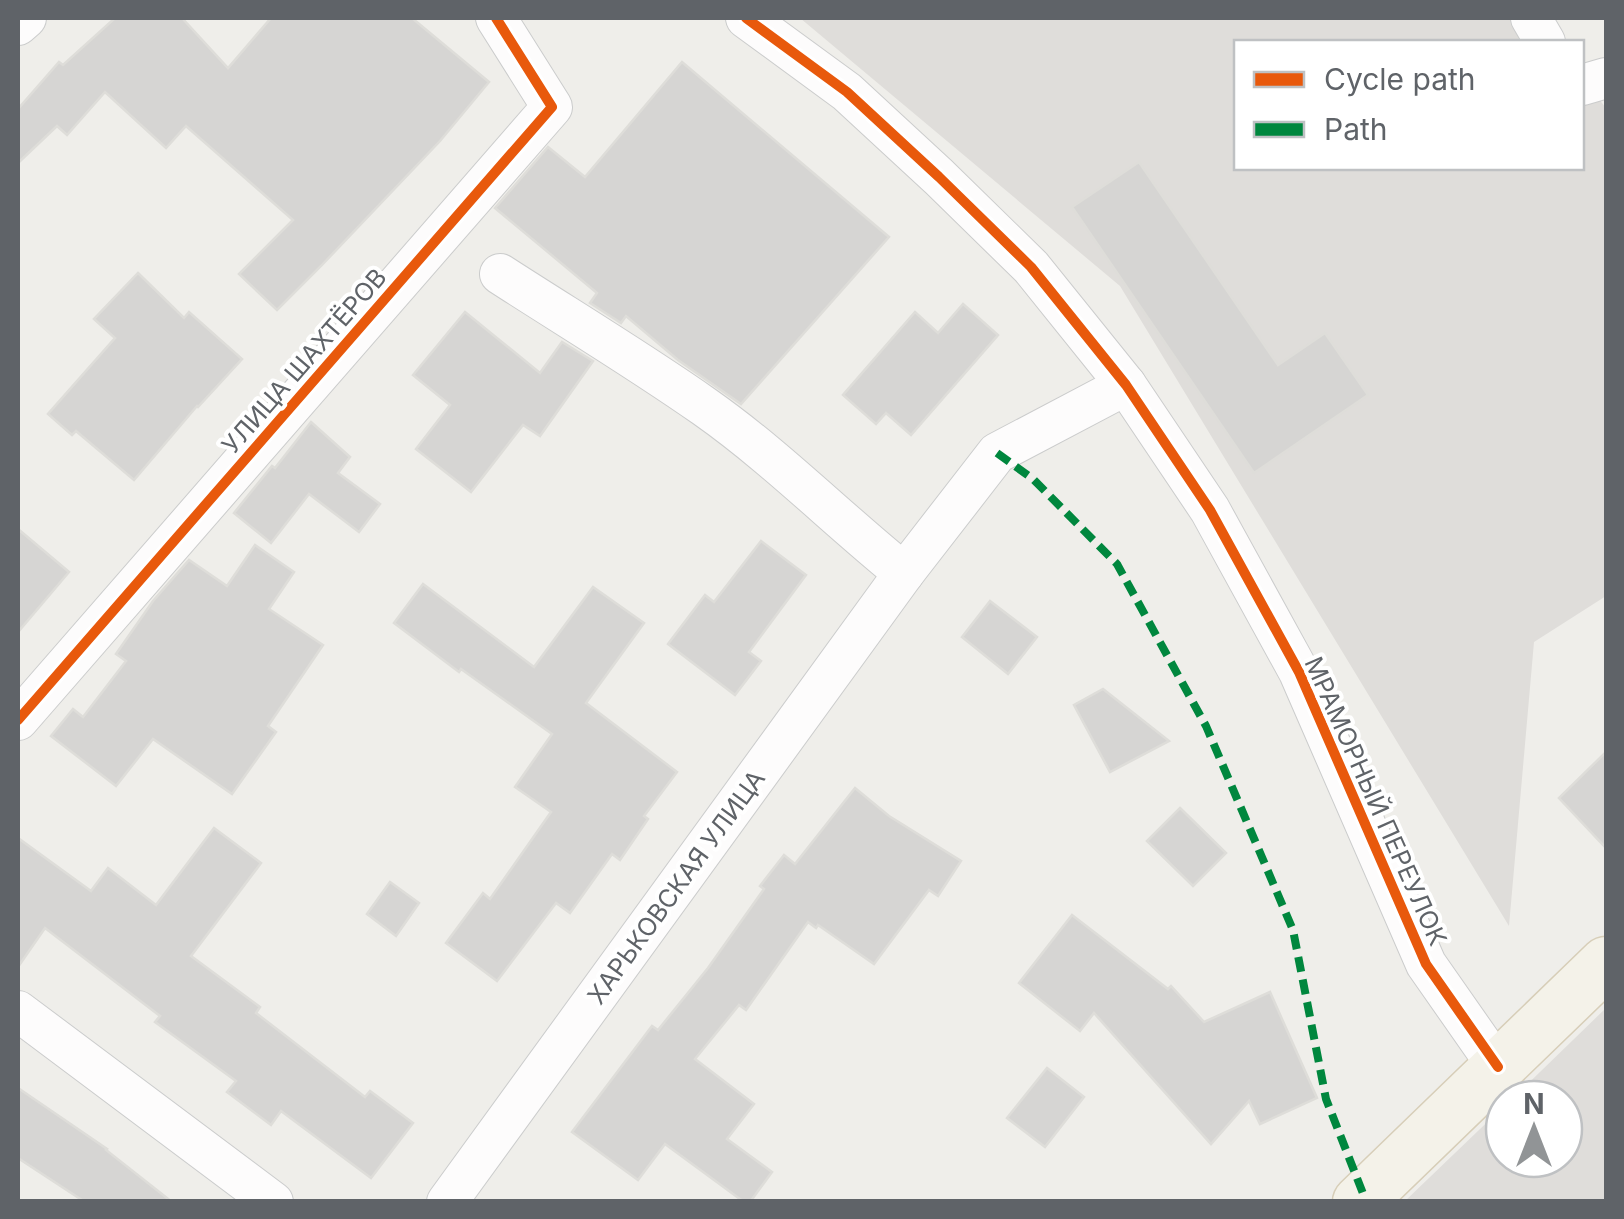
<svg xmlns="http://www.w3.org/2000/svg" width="1624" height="1219" viewBox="0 0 1624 1219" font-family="Inter,sans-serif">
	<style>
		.industrial { fill: #dfddda }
		.building { fill: #d6d5d3; stroke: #deddd9; stroke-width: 2.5 }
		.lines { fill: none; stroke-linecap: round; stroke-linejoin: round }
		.minor-casing { stroke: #cbcccc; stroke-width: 42 }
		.major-casing { stroke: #d7ceb8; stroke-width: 55 }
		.minor { stroke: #fdfcfc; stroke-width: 40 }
		.major { stroke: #f4f2e9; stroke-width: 52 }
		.quiet { stroke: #00873e; stroke-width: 8; stroke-dasharray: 15 8; stroke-linecap: butt }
		.cycleway-casing { stroke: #fff; stroke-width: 16 }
		.cycleway { stroke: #e8590c; stroke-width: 10 }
		.labels { text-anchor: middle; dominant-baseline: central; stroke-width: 8; stroke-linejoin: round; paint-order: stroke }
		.street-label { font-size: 25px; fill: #5f6368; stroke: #fff }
	</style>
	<rect width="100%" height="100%" fill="#efeeea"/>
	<!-- industrial -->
	<g class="industrial">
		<polygon points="800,18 1534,18 1554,42 1236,42 1236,168 1582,168 1582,78 1606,108 1606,596 1534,642 1509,926 1120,286"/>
		<polygon points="1606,1008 1606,1201 1405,1201 1504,1106 1504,1159 1564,1159 1564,1099 1512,1099"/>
	</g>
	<!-- building -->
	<g class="building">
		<polygon points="115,18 182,18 228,68 271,18 412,18 489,82 440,141 321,266 277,310 239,274 293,220 186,126 166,148 105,92 67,135 57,126 18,163 18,109 59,62 63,65"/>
		<polygon points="682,62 889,237 741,404 678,360 626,316 621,323 590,303 597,293 495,208 548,147 585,177"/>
		<polygon points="1139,162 1278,365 1325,333 1368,395 1254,473 1072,207"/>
		<polygon points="138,273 184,318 189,312 242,359 198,407 197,406 134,480 76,431 72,435 48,414 115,338 94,319"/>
		<polygon points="963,304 998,335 911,435 886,413 876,424 843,395 915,312 938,333"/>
		<polygon points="465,312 540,373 562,342 593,361 540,436 523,425 471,492 416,449 450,405 413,375"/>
		<polygon points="311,422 350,457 338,473 380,504 359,532 309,494 271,543 234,513 272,466 275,468"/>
		<polygon points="18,529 69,572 18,632"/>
		<polygon points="761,541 806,575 749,652 761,661 735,695 668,644 705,595 714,602"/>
		<polygon points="255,545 294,572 269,609 323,645 268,726 276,732 232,794 153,739 116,786 51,736 73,709 83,717 126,661 116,654 153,601 189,560 227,586"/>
		<polygon points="423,584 534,667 593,587 644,623 586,703 677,772 644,816 648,819 620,860 612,854 570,913 556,903 497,981 446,943 483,893 490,899 551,812 515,787 552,734 461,669 459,672 394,623"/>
		<polygon points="990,601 1037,637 1008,674 962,637"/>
		<polygon points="1103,689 1169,741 1110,772 1074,705"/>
		<polygon points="1606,752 1606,848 1559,798"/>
		<polygon points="855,788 889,816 961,861 938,896 929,890 874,964 818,925 816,928 808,922 746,1010 739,1005 695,1059 754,1104 727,1139 772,1172 750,1202 744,1202 665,1144 638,1180 572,1132 652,1026 658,1030 708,968 764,889 760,886 784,855 795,864"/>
		<polygon points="1180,808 1226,853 1193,886 1147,841"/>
		<polygon points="214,828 261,863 191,956 260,1007 256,1013 365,1097 370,1091 413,1123 371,1178 281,1111 271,1125 227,1092 236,1081 155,1022 160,1016 45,928 18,967 18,838 91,891 108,868 156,905"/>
		<polygon points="390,882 419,903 396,936 367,914"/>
		<polygon points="1072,915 1168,989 1171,986 1204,1022 1270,992 1317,1098 1260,1124 1249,1101 1211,1144 1094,1013 1080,1031 1019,983"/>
		<polygon points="1047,1068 1084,1097 1045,1147 1007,1118"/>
		<polygon points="18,1088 107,1149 106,1150 172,1202 85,1202 18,1158"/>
	</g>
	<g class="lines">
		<!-- minor casing -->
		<g class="minor-casing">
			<g id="minor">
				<polyline points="746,18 847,92 939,177 1031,267 1126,385 1210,510 1299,672 1426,964 1498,1067"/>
				<polyline points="1531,18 1545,42"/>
				<polyline points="18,25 26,18"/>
				<polyline points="1582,85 1606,78"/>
				<path d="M500,274c68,44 138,86 205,133 71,50 132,112 199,166l93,-120 129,-68"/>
				<polyline points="18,720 552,107 496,18"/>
				<polyline points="18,1011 273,1202"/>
				<polyline points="447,1202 904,573"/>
			</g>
		</g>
		<!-- major casing -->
		<g class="major-casing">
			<polyline id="major" points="1359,1202 1606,963"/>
		</g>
		<!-- minor -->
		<use href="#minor" class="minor"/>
		<!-- major -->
		<use href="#major" class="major"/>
		<!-- quiet -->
		<polyline class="quiet" points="997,453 1033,479 1117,564 1206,726 1293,930 1326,1099 1364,1196"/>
		<!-- cycleway casing -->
		<g class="cycleway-casing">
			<g id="cycleway">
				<polyline points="746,18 847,92 939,177 1031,267 1126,385 1210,510 1299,672 1426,964 1498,1067"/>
				<polyline points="18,720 552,107 496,18"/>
			</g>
		</g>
		<!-- cycleway -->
		<use href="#cycleway" class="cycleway"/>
	</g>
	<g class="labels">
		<!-- street labels -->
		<g class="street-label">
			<text transform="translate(304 361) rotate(-49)">УЛИЦА ШАХТЁРОВ</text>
			<text transform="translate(1376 801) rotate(66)">МРАМОРНЫЙ ПЕРЕУЛОК</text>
			<text transform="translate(676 887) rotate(-54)">ХАРЬКОВСКАЯ УЛИЦА</text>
		</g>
	</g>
	<!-- border -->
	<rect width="1624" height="1219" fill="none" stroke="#5f6368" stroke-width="40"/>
	<!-- legend -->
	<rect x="1234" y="40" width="350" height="130" fill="#ffffff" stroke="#bfc1c3" stroke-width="2.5"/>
	<rect x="1254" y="72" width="50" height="15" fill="#e8590c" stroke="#bfc1c3" stroke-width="2.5"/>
	<text x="1324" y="90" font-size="30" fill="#5f6368">Cycle path</text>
	<rect x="1254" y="122" width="50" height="15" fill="#00873e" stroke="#bfc1c3" stroke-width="2.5"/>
	<text x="1324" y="140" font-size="30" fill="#5f6368">Path</text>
	<!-- north arrow -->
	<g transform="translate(1534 1129)"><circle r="48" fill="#ffffff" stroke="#bfc1c3" stroke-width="2.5"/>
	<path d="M0-8L18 38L0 25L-18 38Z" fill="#919496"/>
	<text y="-15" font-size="28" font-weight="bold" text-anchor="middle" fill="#5f6368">N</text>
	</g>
</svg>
